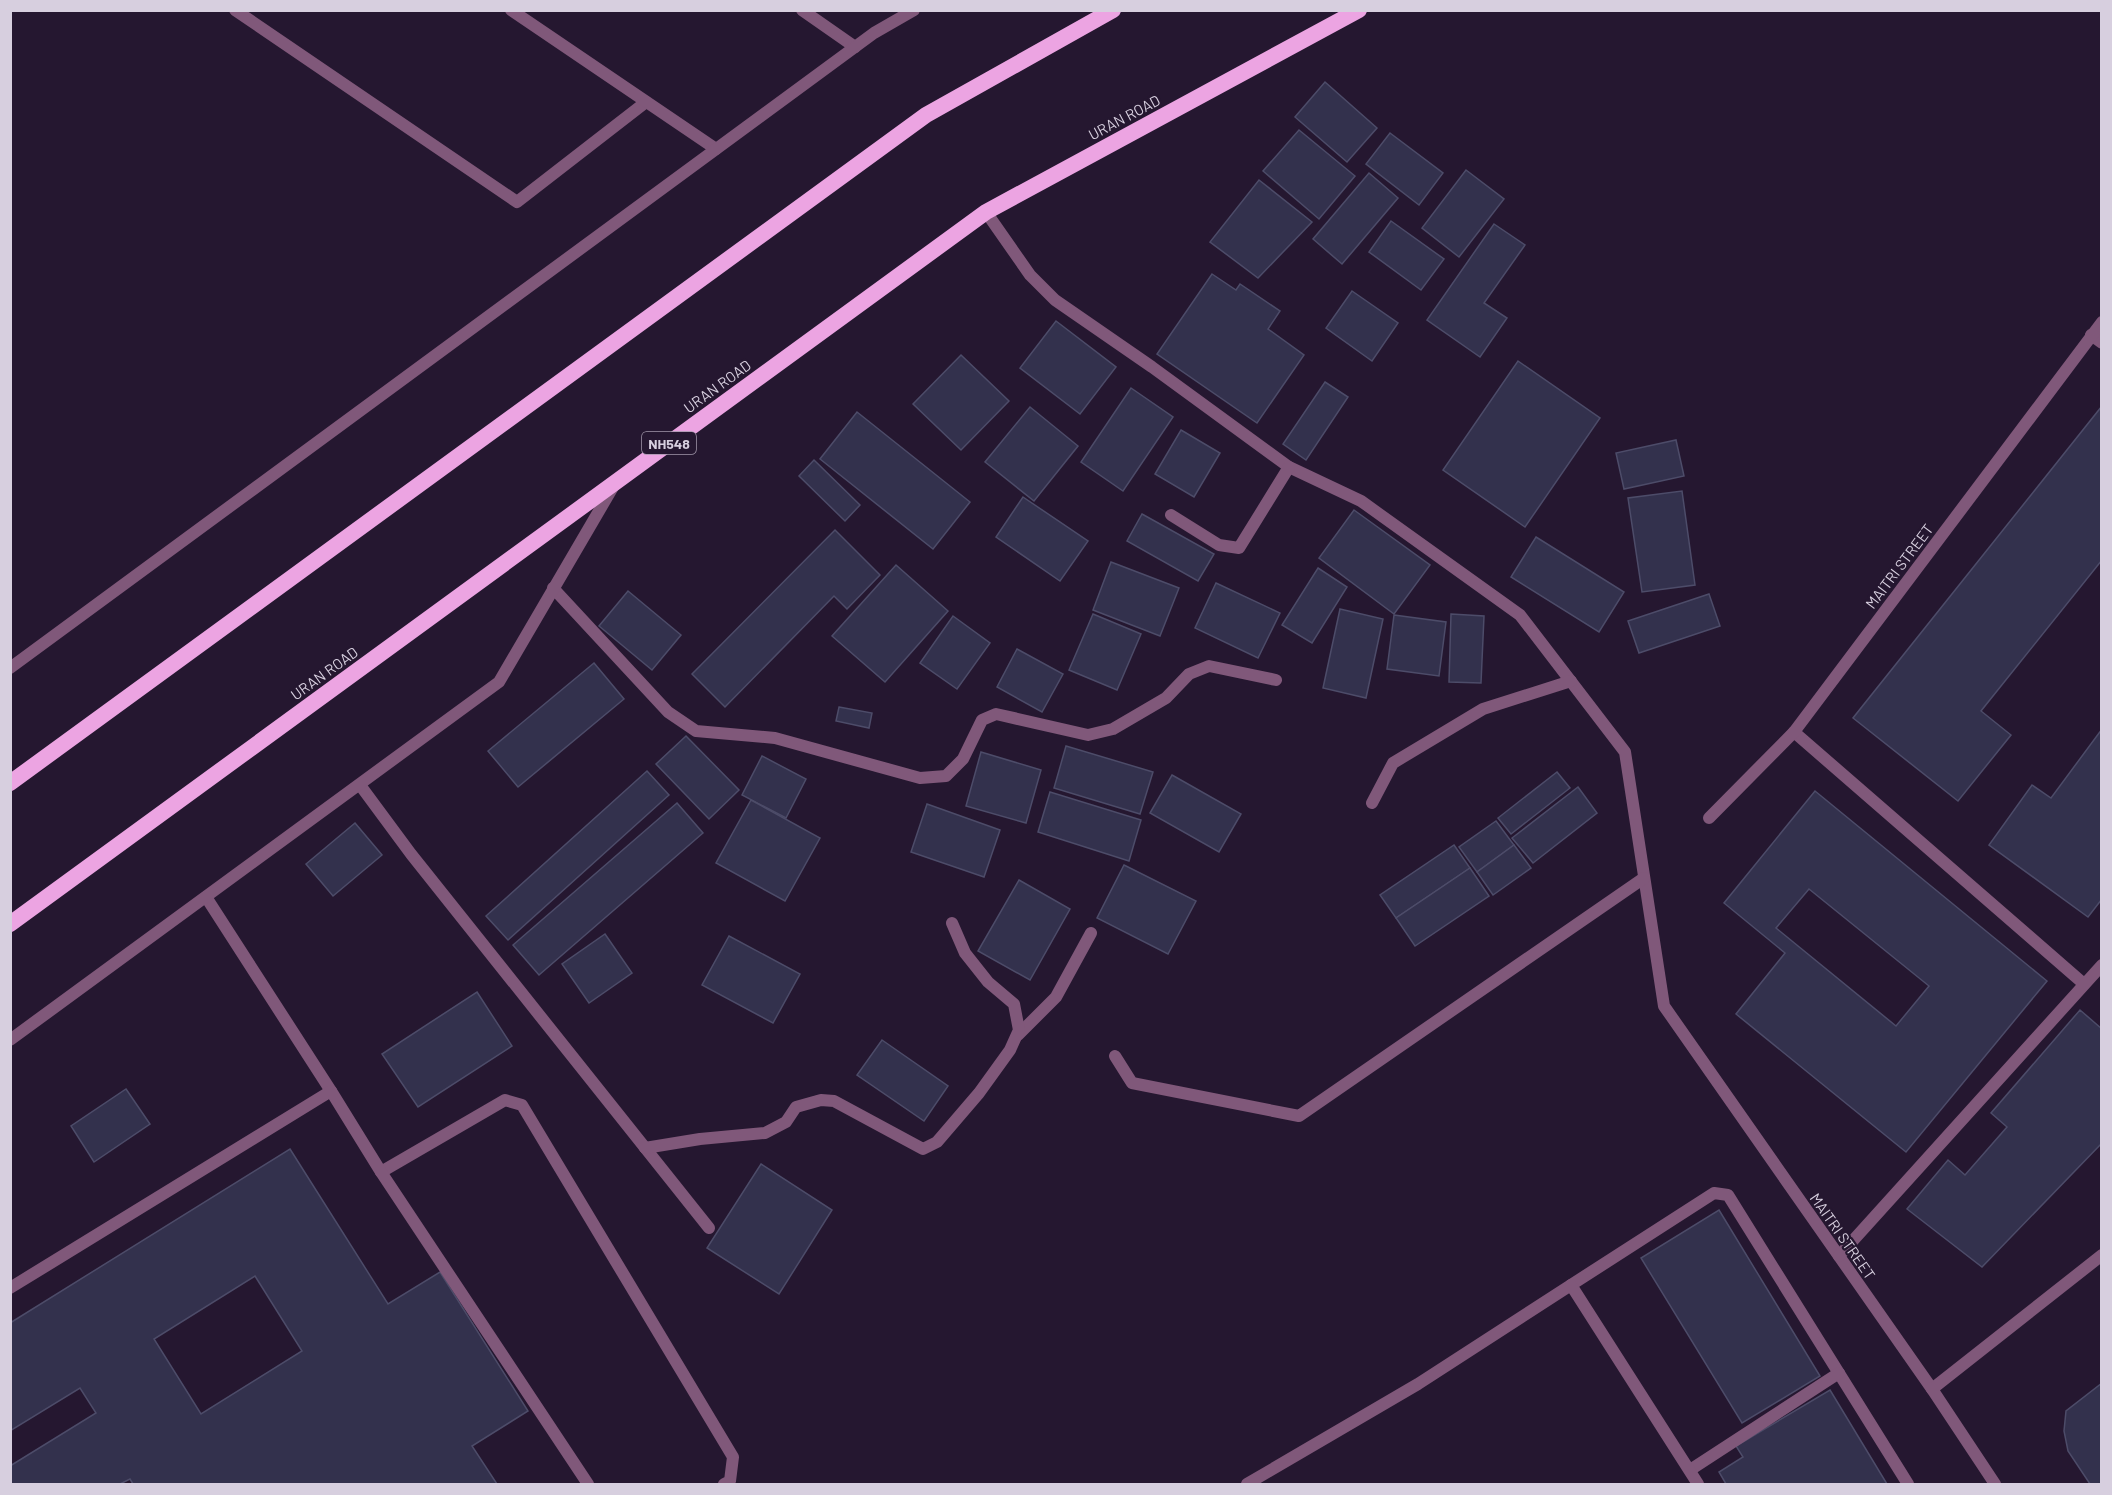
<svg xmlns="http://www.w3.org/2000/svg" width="2112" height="1495" viewBox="0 0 2112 1495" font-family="Barlow,sans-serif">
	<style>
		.building { fill: #33314d; stroke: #4d4c69; stroke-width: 1.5; fill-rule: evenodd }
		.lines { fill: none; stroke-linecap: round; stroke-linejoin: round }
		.service { stroke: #80587a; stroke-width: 12 }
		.minor { stroke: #80587a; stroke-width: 12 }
		.tertiary { stroke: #80587a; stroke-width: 12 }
		.trunk { stroke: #eca4e2; stroke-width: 16 }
		.labels { text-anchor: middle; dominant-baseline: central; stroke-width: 4.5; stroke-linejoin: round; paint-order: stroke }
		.shield { fill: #251730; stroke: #a298aa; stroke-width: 1.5 }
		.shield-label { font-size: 14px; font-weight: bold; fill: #d7cfdf }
		.street-label { font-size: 15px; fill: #d7cfdf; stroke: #251730 }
	</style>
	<rect width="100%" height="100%" fill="#251730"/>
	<!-- building -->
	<g class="building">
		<polygon points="1325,82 1377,128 1347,162 1295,117"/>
		<polygon points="1299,130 1355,176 1319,219 1263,171"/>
		<polygon points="1390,133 1443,173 1419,205 1366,164"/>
		<polygon points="1466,170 1504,199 1459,257 1422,228"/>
		<polygon points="1369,173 1398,198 1342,264 1313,239"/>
		<polygon points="1259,180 1312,222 1258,278 1210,242"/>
		<polygon points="1391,221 1444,259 1421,290 1369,252"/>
		<polygon points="1494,224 1525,245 1484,303 1507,318 1480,357 1427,320"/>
		<polygon points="1212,274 1236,290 1240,284 1280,311 1268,329 1304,355 1257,423 1157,354"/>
		<polygon points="1352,291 1398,323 1372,361 1326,328"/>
		<polygon points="1056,321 1116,367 1080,414 1020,368"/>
		<polygon points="961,355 1009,401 961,450 913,404"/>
		<polygon points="1518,361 1600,418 1525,527 1443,470"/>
		<polygon points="1325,382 1348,397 1306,460 1283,444"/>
		<polygon points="1131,388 1173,417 1123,491 1081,462"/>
		<polygon points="2102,406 2102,560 1981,711 2011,735 1958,801 1853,718"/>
		<polygon points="1030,407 1078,446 1034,501 985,462"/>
		<polygon points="857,412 970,502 933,549 820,459"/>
		<polygon points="1181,430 1220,453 1194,497 1155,474"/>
		<polygon points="1676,440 1684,476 1624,489 1616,453"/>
		<polygon points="814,460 860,505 845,521 799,476"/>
		<polygon points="1682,491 1695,585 1642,592 1628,498"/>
		<polygon points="1023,497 1088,541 1060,581 996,537"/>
		<polygon points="1354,510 1430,565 1394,614 1319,558"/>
		<polygon points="1142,514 1214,554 1198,581 1127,541"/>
		<polygon points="835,530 880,575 847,609 834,596 725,707 692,674"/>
		<polygon points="1536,537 1624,592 1599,632 1511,577"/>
		<polygon points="1111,562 1179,588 1160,636 1093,610"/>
		<polygon points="896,565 948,611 885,682 832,636"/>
		<polygon points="1318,568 1347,587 1312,643 1282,625"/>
		<polygon points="1216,583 1280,613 1258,658 1195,628"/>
		<polygon points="628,591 681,635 652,670 599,626"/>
		<polygon points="1709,594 1720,626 1639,653 1628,621"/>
		<polygon points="1340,609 1383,619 1366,698 1323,688"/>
		<polygon points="1093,614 1141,634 1117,690 1069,670"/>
		<polygon points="1451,614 1484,616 1481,683 1449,682"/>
		<polygon points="1394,615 1446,622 1439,676 1387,669"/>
		<polygon points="953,616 990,643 957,689 920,663"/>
		<polygon points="1017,649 1063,674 1042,712 997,687"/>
		<polygon points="594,663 624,699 518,787 488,751"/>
		<polygon points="839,707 872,713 869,728 836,721"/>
		<polygon points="2102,729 2102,899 2088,917 1989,845 2032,785 2051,798"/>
		<polygon points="686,736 739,790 709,819 656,764"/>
		<polygon points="1066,746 1153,772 1140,814 1054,788"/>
		<polygon points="981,752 1041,770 1026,823 966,806"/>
		<polygon points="762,756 806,779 786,818 742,795"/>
		<polygon points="647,771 669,795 508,940 486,916"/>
		<polygon points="1557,772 1570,788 1511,834 1498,818"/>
		<polygon points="1172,775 1241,814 1219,852 1150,813"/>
		<polygon points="1578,787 1597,813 1533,863 1512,838"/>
		<path d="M1815,791l232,190 -141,171 -170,-138 49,-61 -61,-50zM1809,889l120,97 -33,40 -120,-98z"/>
		<polygon points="1050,792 1141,820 1129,861 1038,832"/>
		<polygon points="751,800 820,838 785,901 716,863"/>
		<polygon points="677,803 703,833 539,975 513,945"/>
		<polygon points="927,804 1000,830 984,877 911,852"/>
		<polygon points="1496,821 1514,845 1477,872 1459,847"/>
		<polygon points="355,823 382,855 333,896 306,864"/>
		<polygon points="1454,845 1470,868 1396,918 1380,895"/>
		<polygon points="1514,845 1531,868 1493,895 1477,872"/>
		<polygon points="1124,865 1196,901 1168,954 1097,918"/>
		<polygon points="1470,868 1489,896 1415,946 1396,918"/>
		<polygon points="1019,880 1070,909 1030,980 978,951"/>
		<polygon points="605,934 632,973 589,1003 562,964"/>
		<polygon points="729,936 800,974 773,1023 702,985"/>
		<polygon points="477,992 512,1046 418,1107 382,1054"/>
		<polygon points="2080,1010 2102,1029 2102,1143 1982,1267 1907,1209 1948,1160 1965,1175 2007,1127 1991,1113"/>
		<polygon points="882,1040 948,1086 924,1121 857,1075"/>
		<polygon points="126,1089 150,1124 94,1162 71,1126"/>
		<path d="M290,1149l98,155 52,-32 88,139 -56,35 25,38h-364l-3,-5 -10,5h-110v-18l86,-53 -16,-25 -70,43v-108zM255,1276l47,75 -101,63 -47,-75z"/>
		<polygon points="761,1164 832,1210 779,1294 707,1248"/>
		<polygon points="1719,1210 1820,1376 1742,1423 1641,1258"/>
		<polygon points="2102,1383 2102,1484 2090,1484 2068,1451 2064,1431 2066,1411"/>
		<polygon points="1830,1390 1887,1484 1726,1484 1719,1472 1743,1457 1736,1446"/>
	</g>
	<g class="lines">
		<!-- service -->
		<g class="service">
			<polyline points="235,10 517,202 646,102"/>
			<polyline points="511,10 716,149"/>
			<polyline points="2091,335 2102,343"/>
			<polyline points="206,897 331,1091"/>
			<polyline points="381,1172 505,1100 522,1105 733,1457 730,1481 724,1484"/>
			<polyline points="1571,1285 1714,1193 1728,1195 1908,1484"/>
			<polyline points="10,1288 331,1091 381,1172 588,1484"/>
			<polyline points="1690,1470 1839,1373"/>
			<polyline points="1247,1484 1418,1384 1571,1285 1698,1484"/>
		</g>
		<!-- minor -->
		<g class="minor">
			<polyline points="986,212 1030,275 1055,300 1152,367 1289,467 1361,501 1520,615 1625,752 1664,1006 1932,1389"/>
			<polyline points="1171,515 1219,545 1239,548 1289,467"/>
			<polyline points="553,588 668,712 696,731 775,738 920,778 946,776 963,759 982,720 996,714 1088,735 1113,729 1166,698 1189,674 1209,666 1276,680"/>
			<polyline points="1794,732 2084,984"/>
			<polyline points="360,785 411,854 709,1228"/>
			<polyline points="1372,803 1393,763 1483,709 1571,681"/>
			<polyline points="1709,818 1794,732 2102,322"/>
			<polyline points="1018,1035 1056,997 1091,933"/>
			<polyline points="1115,1056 1132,1083 1299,1116 1644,878"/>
			<polyline points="645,1148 700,1139 765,1133 786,1122 796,1107 821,1100 834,1101 923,1149 937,1142 979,1093 1010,1050 1019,1030 1014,1004 988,982 965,953 952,923"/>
			<polyline points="1839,1256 2102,965"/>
		</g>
		<!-- tertiary -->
		<g class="tertiary">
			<polyline points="802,10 855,47"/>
			<polyline points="10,668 855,47 874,33 914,10"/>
			<polyline points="10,1040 499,682 613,487"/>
			<polyline points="1995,1484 1932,1389 2102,1255"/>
		</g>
		<!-- trunk -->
		<g class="trunk">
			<polyline points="10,783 926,115 1113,10"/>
			<polyline points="10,924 986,212 1359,10"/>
		</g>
	</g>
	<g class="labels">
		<!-- shield labels -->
		<rect class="shield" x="642" y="432" width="54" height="22" rx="4.5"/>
		<g class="shield-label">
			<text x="669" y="443">NH548</text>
		</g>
		<!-- street labels -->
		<g class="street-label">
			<text transform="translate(1124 117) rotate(-28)">URAN ROAD</text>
			<text transform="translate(717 386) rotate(-36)">URAN ROAD</text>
			<text transform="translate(1899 566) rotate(-53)">MAITRI STREET</text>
			<text transform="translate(324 673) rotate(-36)">URAN ROAD</text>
			<text transform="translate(1843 1236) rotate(55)">MAITRI STREET</text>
		</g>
	</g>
	<!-- border -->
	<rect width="2112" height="1495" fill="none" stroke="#d7cfdf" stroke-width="24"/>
</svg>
